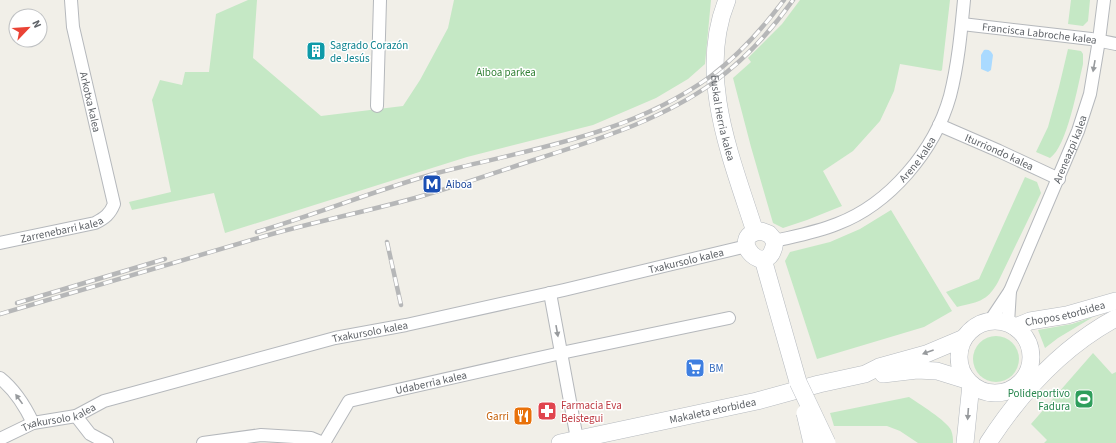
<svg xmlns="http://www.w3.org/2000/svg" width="1116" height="443" viewBox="0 0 1116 443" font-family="'Source Sans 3',sans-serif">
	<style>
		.green { fill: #c5e8c5 }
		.water { fill: #aadaff }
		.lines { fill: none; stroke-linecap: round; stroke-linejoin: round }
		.street-casing { stroke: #b5b8bc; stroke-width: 14 }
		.secondary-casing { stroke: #b6babf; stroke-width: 18 }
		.street { stroke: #fff; stroke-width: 12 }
		.secondary { stroke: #fff; stroke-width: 17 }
		.rail-casing { stroke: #b6b7b8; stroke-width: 4.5 }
		.rail { stroke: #fff; stroke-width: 3; stroke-dasharray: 9; stroke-linecap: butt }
		.secondary-bridge-casing { stroke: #b6babf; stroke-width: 18; stroke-linecap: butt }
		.secondary-bridge { stroke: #fff; stroke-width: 17 }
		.oneway { fill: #979a9d }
		.labels { text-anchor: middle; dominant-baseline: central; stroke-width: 3; stroke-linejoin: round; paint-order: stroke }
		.street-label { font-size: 11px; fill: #5f6368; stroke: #fff }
		.culture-label { font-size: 11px; fill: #0d838f; stroke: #fff; text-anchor: start }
		.park-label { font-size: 11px; fill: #348238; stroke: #fff }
		.transit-label { font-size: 11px; fill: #164399; stroke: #fff; text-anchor: start }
		.shop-label { font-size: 11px; fill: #366cbe; stroke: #fff; text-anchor: start }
		.leisure-label { font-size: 11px; fill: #27864d; stroke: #fff; text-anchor: end }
		.health-label { font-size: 11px; fill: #be3a42; stroke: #fff; text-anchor: start }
		.food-label { font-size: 11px; fill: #c56008; stroke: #fff; text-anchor: end }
	</style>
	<rect width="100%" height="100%" fill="#f1efe8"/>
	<!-- green -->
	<g class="green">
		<polygon points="248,0 257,0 253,58 321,116 403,106 420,80 448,28 454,0 711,0 705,64 688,79 656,98 593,125 467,157 225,233 214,193 132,210 129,202 171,192 152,100 160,80 182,85 185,72 209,72 216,14"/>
		<polygon points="800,0 950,0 942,70 941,71 900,64 894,91 880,121 853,151 823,171 842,206 807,220 783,228 773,223 751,147 733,78 751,62 748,58 782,24"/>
		<polygon points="1071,0 1090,0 1088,21 1083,26 1068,24"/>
		<path d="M1068,49l13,2 2,3v10c-5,21 -16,83 -33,94l-14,-6 12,-25 11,-40z"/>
		<path d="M1025,177l12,5 4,11 -43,89c-11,20 -21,20 -41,25l-11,-15 33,-13z"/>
		<polygon points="891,210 952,311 924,327 817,359 785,261 790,252 830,242 860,229"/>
		<polygon points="1093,317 1058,338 1045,348 1038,330 1072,324"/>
		<circle cx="996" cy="359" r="23"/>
		<polygon points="1093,353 1112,374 1116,372 1116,443 1044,443 1047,440 1031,424"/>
		<path d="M909,397c9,6 38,24 42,33 2,5 2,9 2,13h-35l-18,-12 -13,-5h-53l-4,-13z"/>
	</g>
	<!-- water -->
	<path class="water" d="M984,50c5,-1 7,1 9,5l-2,15 -3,2 -7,-3v-14z"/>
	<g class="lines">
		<!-- street casing -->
		<g class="street-casing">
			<g id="street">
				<path id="s1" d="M962,24l129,15 25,5"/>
				<polyline points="377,106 380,0"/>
				<path id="s2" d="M939,125l60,26 60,28"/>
				<path id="s3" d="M775,241c21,-5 42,-9 62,-17 53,-20 98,-74 113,-128 8,-31 11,-64 14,-96"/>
				<path id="s4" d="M0,243l95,-20c10,-5 15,-9 19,-19l-41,-177 -2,-27"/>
				<polyline points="550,293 577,439"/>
				<path id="s5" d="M990,321l20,-30 68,-160 12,-37 9,-54 5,-40"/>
				<polyline points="1008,323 1010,291"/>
				<path d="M0,378c15,12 25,28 33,45"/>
				<polyline points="76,416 90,434 107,443"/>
				<path id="s6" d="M0,439l33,-16 43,-7 28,-15 231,-63 71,-13 158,-35 183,-44"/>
				<polyline points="203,443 261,435 311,438 323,443"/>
				<path id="s7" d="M324,443l25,-42 212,-48 168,-35"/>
			</g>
		</g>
		<!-- secondary casing -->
		<g class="secondary-casing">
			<g id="secondary">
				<path id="s8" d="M727,0c-31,76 5,159 28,232"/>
				<path d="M761,231l8,3 6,7c-5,44 -52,-5 -14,-10z"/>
				<polyline points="763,259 798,382"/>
				<circle cx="995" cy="357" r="36"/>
				<path id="s9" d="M1015,327l15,-6 37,-6 49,-14"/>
				<polyline points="883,374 917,370 937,371 966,380"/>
				<path id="s10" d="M560,443l197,-42 62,-17 46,-10 14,-7 47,-13 38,-16"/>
				<polyline points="965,443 971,384"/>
				<path d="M988,443c33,-51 74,-96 128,-125"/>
			</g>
		</g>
		<!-- street -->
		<use href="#street" class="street"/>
		<!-- secondary -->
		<use href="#secondary" class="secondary"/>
		<!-- rail casing -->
		<g class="rail-casing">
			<g id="rail">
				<path d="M257,232c60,-18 119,-42 180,-59 94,-24 193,-38 274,-97 28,-21 52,-48 73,-76"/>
				<polyline points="387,242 401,305"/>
				<polyline points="17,303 165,259"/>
				<path d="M0,314l265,-78c52,-15 105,-25 157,-40 41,-12 81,-26 121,-39 59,-19 120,-38 171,-75 30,-22 57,-51 79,-82"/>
			</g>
		</g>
		<!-- rail -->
		<use href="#rail" class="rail"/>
		<!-- secondary-bridge casing -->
		<g class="secondary-bridge-casing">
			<g id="secondary-bridge">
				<polyline points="798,382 827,443"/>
				<polyline points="805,413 812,443"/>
			</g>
		</g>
		<!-- secondary-bridge -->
		<use href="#secondary-bridge" class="secondary-bridge"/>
	</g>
	<!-- one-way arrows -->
	<defs><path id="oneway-solid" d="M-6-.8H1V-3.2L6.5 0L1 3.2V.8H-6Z"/></defs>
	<g class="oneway">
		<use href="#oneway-solid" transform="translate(1094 66) rotate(100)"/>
		<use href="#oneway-solid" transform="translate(557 331) rotate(80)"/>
		<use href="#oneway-solid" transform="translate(928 352) rotate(160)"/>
		<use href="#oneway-solid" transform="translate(19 399) rotate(-126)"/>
		<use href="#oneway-solid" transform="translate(968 414) rotate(94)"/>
	</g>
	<!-- icons -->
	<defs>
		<g id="building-square" transform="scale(1)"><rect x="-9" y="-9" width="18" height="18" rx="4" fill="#0f9aa8" stroke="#fff"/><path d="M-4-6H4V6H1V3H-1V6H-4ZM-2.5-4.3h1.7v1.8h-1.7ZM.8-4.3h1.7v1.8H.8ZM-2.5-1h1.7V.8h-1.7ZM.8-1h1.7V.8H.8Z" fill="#fff"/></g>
		<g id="metro-square" transform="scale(1)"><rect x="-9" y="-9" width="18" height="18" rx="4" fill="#1a4fb4" stroke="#fff"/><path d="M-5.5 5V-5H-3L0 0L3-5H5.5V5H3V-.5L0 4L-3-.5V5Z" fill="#fff"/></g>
		<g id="supermarket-square" transform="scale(1)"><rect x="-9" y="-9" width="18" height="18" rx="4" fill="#3f7fe0" stroke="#fff"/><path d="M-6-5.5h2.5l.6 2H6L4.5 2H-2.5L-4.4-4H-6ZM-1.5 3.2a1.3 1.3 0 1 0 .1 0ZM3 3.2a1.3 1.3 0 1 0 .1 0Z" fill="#fff"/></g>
		<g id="stadium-square" transform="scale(1)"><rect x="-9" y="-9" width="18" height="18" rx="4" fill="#2e9e5b" stroke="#fff"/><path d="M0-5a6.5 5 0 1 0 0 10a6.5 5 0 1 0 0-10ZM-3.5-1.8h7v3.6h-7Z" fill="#fff"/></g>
		<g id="pharmacy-square" transform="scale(1)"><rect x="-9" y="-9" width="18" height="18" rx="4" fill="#e0444e" stroke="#fff"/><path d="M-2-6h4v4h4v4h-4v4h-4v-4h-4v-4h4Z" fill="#fff"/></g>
		<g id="restaurant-square" transform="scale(1)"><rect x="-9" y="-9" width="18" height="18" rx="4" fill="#e8710a" stroke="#fff"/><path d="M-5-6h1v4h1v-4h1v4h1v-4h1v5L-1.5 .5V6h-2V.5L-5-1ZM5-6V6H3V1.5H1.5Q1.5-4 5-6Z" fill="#fff"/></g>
	</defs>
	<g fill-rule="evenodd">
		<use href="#building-square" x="316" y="51"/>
		<use href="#metro-square" x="432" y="184"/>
		<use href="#supermarket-square" x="695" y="368"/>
		<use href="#stadium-square" x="1084" y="399"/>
		<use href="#pharmacy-square" x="547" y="411"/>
		<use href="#restaurant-square" x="523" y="416"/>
	</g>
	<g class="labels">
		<!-- street labels -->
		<g class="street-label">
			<text stroke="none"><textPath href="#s1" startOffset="78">Francisca Labroche kalea</textPath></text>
			<text transform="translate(90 102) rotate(77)">Arkotxa kalea</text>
			<text stroke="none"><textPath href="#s8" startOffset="120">Euskal Herria kalea</textPath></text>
			<text stroke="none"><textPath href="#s5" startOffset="190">Areneazpi kalea</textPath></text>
			<text stroke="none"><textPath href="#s2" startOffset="66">Iturriondo kalea</textPath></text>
			<text stroke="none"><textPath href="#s3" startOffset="169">Arene kalea</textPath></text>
			<text stroke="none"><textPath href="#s4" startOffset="63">Zarrenebarri kalea</textPath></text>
			<text stroke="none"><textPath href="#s6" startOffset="711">Txakursolo kalea</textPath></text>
			<text stroke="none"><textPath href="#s9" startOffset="52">Chopos etorbidea</textPath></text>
			<text stroke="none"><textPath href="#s6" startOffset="387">Txakursolo kalea</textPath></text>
			<text stroke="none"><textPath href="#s7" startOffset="133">Udaberria kalea</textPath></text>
			<text stroke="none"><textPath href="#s10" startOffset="156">Makaleta etorbidea</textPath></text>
			<text stroke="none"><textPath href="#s6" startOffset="63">Txakursolo kalea</textPath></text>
		</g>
		<!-- culture labels -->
		<g class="culture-label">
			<text x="330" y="45">Sagrado Corazón<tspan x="330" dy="13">de Jesús</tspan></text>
		</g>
		<!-- park labels -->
		<g class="park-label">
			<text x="506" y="72">Aiboa parkea</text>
		</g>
		<!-- transit labels -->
		<g class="transit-label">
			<text x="446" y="184">Aiboa</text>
		</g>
		<!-- shop labels -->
		<g class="shop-label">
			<text x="709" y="368">BM</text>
		</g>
		<!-- leisure labels -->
		<g class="leisure-label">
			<text x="1070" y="393">Polideportivo<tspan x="1070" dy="13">Fadura</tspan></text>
		</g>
		<!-- health labels -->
		<g class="health-label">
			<text x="561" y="405">Farmacia Eva<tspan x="561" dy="13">Beistegui</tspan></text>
		</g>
		<!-- food labels -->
		<g class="food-label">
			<text x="509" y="416">Garri</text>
		</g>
	</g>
	<!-- north arrow -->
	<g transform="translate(28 28) rotate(65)"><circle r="19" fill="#ffffff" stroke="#bfc1c3"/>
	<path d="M0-3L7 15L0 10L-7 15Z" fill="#ea4335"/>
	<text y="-6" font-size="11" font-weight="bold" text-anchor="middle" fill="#5f6368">N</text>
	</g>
</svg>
